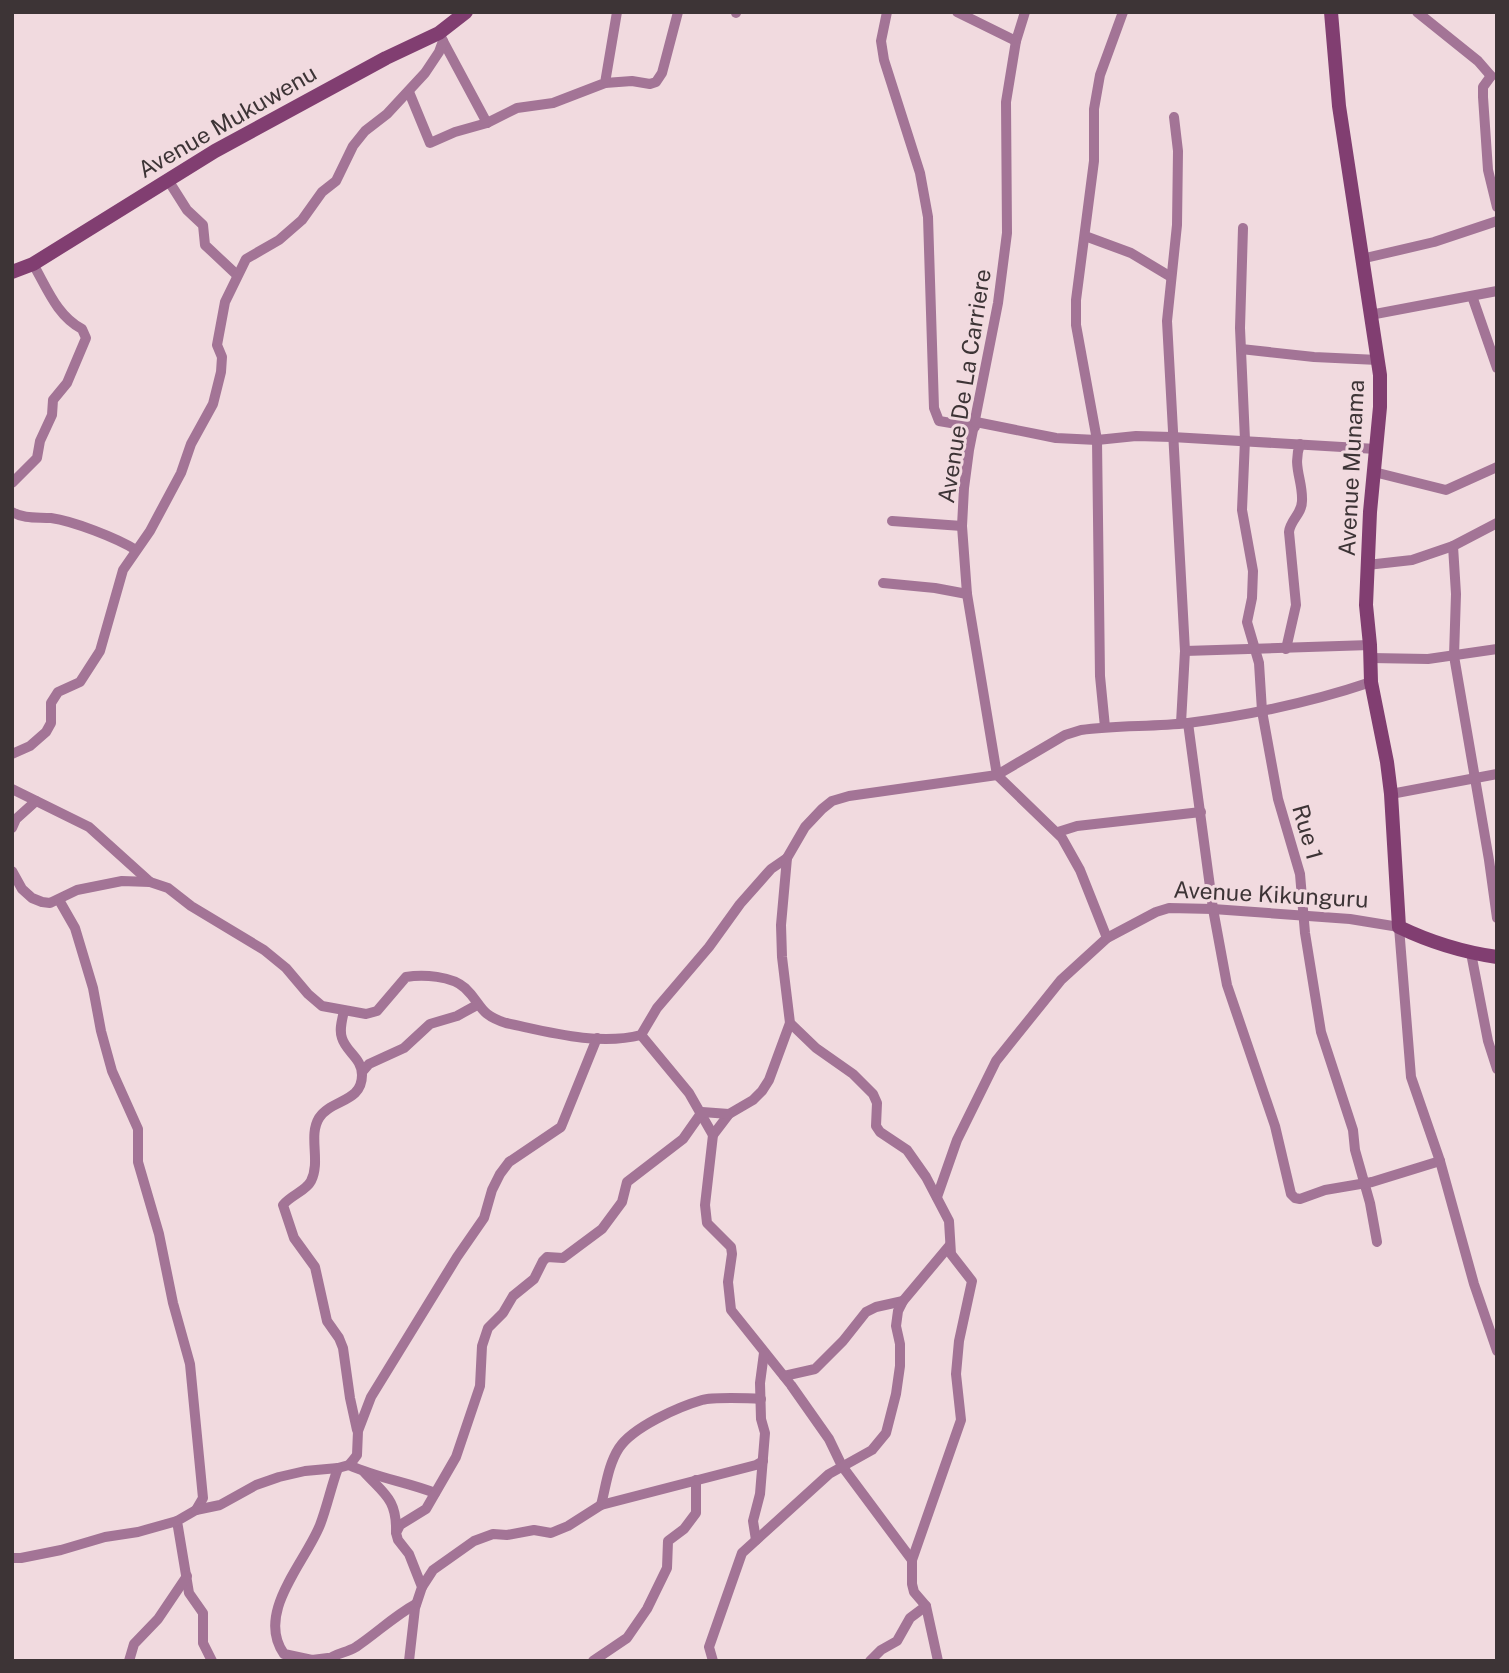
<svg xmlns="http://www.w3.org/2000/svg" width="1509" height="1673" viewBox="0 0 1509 1673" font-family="'Public Sans',sans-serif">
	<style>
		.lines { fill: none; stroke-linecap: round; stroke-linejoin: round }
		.street { stroke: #a37496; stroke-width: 10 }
		.secondary { stroke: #813e71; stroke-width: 14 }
		.labels { text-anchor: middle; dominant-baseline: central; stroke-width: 6; stroke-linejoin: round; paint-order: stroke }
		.street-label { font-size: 23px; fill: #3d3436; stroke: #f1dadf }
	</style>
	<rect width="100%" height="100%" fill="#f1dadf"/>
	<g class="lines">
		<!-- street -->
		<g class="street">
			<polyline points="736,12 736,13"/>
			<polyline points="887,12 881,41 884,60 920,173 928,217 934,408 939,421 975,427"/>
			<polyline points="957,12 1016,41"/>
			<polyline points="1025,12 1016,41 1006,102 1007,233 998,303 969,450 964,488 962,526 967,594 997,775 1062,838 1080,870 1107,938"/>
			<polyline points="1417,12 1478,61 1491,76"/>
			<polyline points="443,41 487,123"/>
			<polyline points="1491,76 1483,87 1483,97 1488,170 1497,207"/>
			<polyline points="605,83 632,81 650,84 656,82 662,73 678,12"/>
			<polyline points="409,92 430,143 455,132 487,123 517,108 553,103 605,83 617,12"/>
			<polyline points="1174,117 1178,151 1177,225 1167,321 1185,651 1181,723"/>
			<polyline points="168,180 187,210 203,225 205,245 237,275"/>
			<polyline points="1243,228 1240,328 1245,440 1242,510 1253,571 1252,598 1247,622 1259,663 1262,711 1278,799 1300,874 1305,933 1321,1032 1353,1130 1355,1150 1370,1203 1377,1242"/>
			<polyline points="1085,236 1131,253 1171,277"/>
			<polyline points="1361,259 1434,242 1497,221"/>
			<polyline points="1472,296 1497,368"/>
			<polyline points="1370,315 1497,291"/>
			<polyline points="1241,349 1314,357 1378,360"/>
			<polyline points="976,422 1056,438 1097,440 1136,436 1172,437 1376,449"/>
			<polyline points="1374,472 1446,490 1497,467"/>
			<path d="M12,483l25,-25 3,-17 12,-26 1,-15 14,-17 19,-45 -4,-9c-25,-13 -35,-41 -49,-65"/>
			<path d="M12,512c12,7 25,5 39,6 22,3 66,20 85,32"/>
			<polyline points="892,521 962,526"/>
			<polyline points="1453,546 1456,594 1454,656 1489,860 1497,918"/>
			<polyline points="1367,565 1412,560 1453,546 1497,523"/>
			<polyline points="883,583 935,588 967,594"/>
			<path d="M1286,649l10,-44 -7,-73c1,-12 13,-18 13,-31 1,-21 -10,-34 -2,-57"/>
			<polyline points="1185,651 1370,645"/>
			<polyline points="1371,658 1428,659 1497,649"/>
			<polyline points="1188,723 1213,909 1227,985 1275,1126 1291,1194 1295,1198 1300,1199 1325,1190 1372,1182 1440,1161"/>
			<polyline points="1105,727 1100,676 1097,440 1076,325 1076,300 1094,161 1094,109 1100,75 1123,12"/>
			<polyline points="12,754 30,746 46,732 51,723 51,703 58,692 80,682 100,651 123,570 150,531 181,473 191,444 213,404 221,372 222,357 217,345 225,302 246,259 279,240 302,220 322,192 336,181 353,146 365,131 387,114 425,73 439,52 443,41 439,33"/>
			<polyline points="12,789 89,827 150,882"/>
			<polyline points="1391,794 1497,774"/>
			<polyline points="12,828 16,819 36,801"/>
			<polyline points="1058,832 1077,826 1201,812"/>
			<path d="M12,871l10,18 10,9 10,4 8,1 27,-13 45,-9 28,1 18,6 23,18 73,44 22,18 22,26 14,12 44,8 11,-3 29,-34c17,-3 46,-1 59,11 18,17 13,26 41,35 43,9 92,23 135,12l16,-27 52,-61 31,-43 31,-35 16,-11"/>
			<polyline points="59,900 75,928 93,988 101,1031 112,1071 138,1129 138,1162 159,1234 173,1303 190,1364 203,1498 196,1510 177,1521 189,1593 203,1613 203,1643 212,1661"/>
			<polyline points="1471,953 1488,1041 1497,1069"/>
			<path d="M344,1011c-2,9 -5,19 -2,27 4,14 20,20 20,37 0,28 -31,24 -43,43 -11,18 2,43 -8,63 -5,10 -20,14 -28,24l11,33 21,29 12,54 12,17 4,10 7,50 7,32"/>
			<polyline points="790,1023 769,1080 762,1091 753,1100 729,1114 713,1135 705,1205 707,1223 731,1247 732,1254 728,1282 731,1310 791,1385 829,1439 842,1466 912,1560"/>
			<polyline points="641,1035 689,1093 713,1135"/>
			<polyline points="362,1072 369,1064 404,1048 430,1024 457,1016 477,1005"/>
			<polyline points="937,1197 957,1140 996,1061 1061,980 1107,938 1156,912 1169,908 1213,909 1350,919 1399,927 1411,1077 1440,1161 1474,1284 1497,1351"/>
			<polyline points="784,1376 815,1369 843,1341 866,1312 876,1307 903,1301"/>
			<path d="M349,1465c28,13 58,17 86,28"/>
			<path d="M364,1472c20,22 33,27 32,60"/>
			<path d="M601,1505c5,-19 7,-40 18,-57 14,-21 59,-41 83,-48 10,-3 47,-2 59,-1"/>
			<polyline points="196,1510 220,1505 256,1485 279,1477 305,1471 338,1468 349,1465 354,1459 357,1455 358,1431 371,1397 457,1257 484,1218 492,1190 500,1174 509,1162 561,1127 597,1038"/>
			<polyline points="756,1540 753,1521 760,1494 765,1433 761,1419 760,1383 764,1353"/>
			<polyline points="12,1558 21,1558 61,1550 105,1537 138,1532 177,1521"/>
			<polyline points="422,1587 433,1570 474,1541 493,1534 507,1535 534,1530 551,1533 568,1526 601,1505 756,1465 763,1461"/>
			<path d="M328,1658l-16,2 -28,-6c-29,-41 21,-91 36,-129 7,-18 11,-38 18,-57"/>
			<polyline points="129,1661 134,1644 158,1619 187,1576"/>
			<path d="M326,1661c9,-8 20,-8 30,-14 21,-14 38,-31 60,-43"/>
			<polyline points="409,1661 415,1608 422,1587 409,1554 398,1540 396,1533 400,1525 426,1509 456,1457 480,1386 482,1346 488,1328 503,1313 513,1296 534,1279 543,1261 547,1257 563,1258 602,1229 622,1202 627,1182 683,1139 702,1112 729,1114"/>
			<polyline points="593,1661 627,1638 647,1609 667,1568 668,1541 684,1529 696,1513 696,1480"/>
			<polyline points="713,1661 709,1647 742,1553 829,1474 872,1450 886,1433 896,1394 900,1366 900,1344 896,1326 898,1311 903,1301 950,1245"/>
			<polyline points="870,1661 881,1650 897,1641 910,1618 926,1606"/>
			<path d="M938,1661l-12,-55 -12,-14 -2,-8v-24l49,-140 -5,-46 3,-33 13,-60 -21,-27 -2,-33 -23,-44 -19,-27 -27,-18 -4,-6 1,-23 -4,-9 -20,-20 -37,-26 -26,-25 -8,-66 -1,-32 6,-67 18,-31 17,-18 10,-8 17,-5 148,-21 68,-40 16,-5c35,-5 71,-3 107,-7 62,-8 124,-21 183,-41"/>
		</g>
		<!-- secondary -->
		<g class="secondary">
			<path d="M1331,12l8,94 41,269v32l-10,105 -4,93 4,40 1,37 16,80 4,32 8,133c31,15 63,25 98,30"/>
			<polyline points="12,272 33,264 215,151 386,58 439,33 466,12"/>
		</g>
	</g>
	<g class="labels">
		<!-- street labels -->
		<g class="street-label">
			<text transform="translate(227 121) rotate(-30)">Avenue Mukuwenu</text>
			<text transform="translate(964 386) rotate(-81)">Avenue De La Carriere</text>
			<text transform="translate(1351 468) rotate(-87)">Avenue Munama</text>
			<text transform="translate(1308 832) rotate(74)">Rue 1</text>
			<text transform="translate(1271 894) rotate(3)">Avenue Kikunguru</text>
		</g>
	</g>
	<!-- border -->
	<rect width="1509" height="1673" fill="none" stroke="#3d3436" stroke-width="28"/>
</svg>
